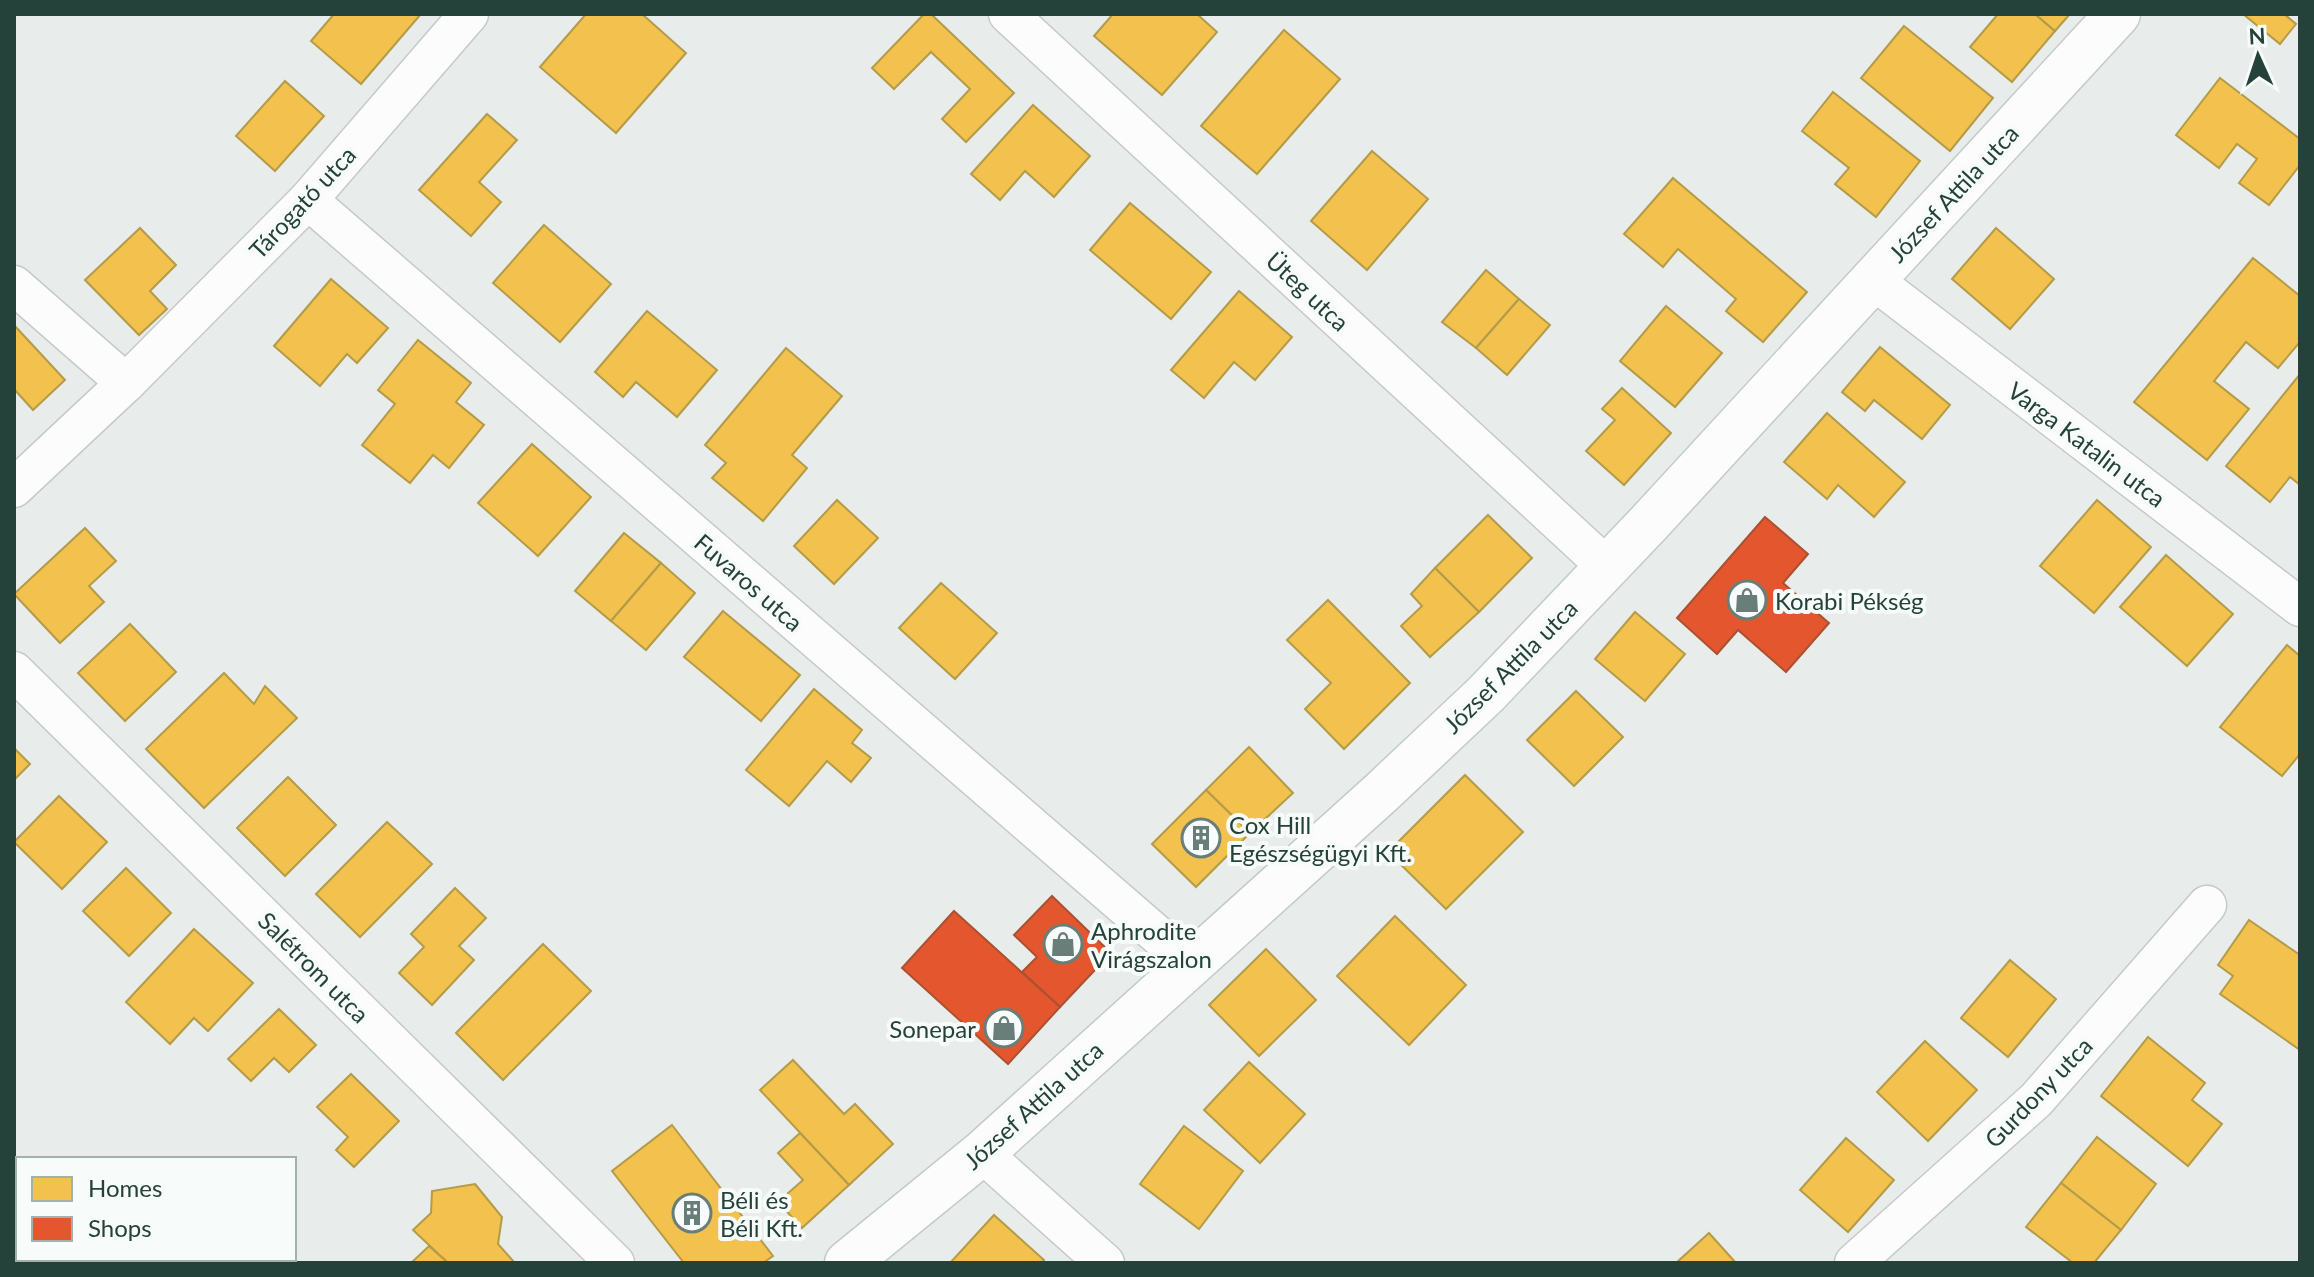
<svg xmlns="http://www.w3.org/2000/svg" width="2314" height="1277" viewBox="0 0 2314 1277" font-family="Lato,sans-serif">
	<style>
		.homes { fill: #f2c14e; stroke: #b49b48; stroke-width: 2 }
		.shops { fill: #e4572e; stroke: #aa5132; stroke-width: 2 }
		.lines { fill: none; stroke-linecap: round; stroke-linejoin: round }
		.street-casing { stroke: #c5cac8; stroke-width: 41 }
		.secondary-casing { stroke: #c3cbc8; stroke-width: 47 }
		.street { stroke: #fcfcfc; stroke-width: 38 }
		.secondary { stroke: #fcfcfc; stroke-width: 44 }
		.labels { text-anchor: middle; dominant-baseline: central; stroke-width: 8; stroke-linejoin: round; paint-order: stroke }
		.street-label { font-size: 24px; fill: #24423a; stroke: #f7fbf9 }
		.poi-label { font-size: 24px; fill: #24423a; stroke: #f7fbf9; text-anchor: start }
	</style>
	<rect width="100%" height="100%" fill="#e8edeb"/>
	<!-- homes -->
	<g class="homes">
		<polygon points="334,14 421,14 361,84 311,41"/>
		<polygon points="586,14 642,14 686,53 616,133 540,67"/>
		<polygon points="924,14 931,14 1014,93 966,142 942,119 970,89 931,52 894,89 872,68"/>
		<polygon points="1113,14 1197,14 1217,32 1162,95 1094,36"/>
		<polygon points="1998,14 2035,14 2055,31 2012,82 1970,47"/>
		<polygon points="2035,14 2070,14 2055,31"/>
		<polygon points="2243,14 2284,14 2296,24 2280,44"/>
		<polygon points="1904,26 1993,98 1950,151 1861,78"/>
		<polygon points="1284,30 1340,79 1257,174 1201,126"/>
		<polygon points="2220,78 2300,139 2300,165 2269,205 2239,183 2257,159 2237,144 2219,168 2176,135"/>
		<polygon points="285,81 324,116 275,171 236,136"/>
		<polygon points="1833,92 1920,161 1876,217 1835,184 1849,168 1802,131"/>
		<polygon points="1033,105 1090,156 1054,197 1025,171 1000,200 971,174"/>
		<polygon points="487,114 517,140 479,182 501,202 471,236 419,190"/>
		<polygon points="1372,151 1428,199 1367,270 1311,221"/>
		<polygon points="1673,178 1807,292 1763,342 1726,311 1736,299 1678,249 1663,267 1624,234"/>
		<polygon points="1130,203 1211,272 1171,319 1090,250"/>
		<polygon points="544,225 611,284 560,342 493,283"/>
		<polygon points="140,228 176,265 150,291 167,309 139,335 85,280"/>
		<polygon points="1996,228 2054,279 2010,329 1952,279"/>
		<polygon points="2253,258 2300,296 2300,342 2278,368 2246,342 2214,381 2249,409 2207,460 2134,402"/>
		<polygon points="1486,270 1519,299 1476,348 1442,322"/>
		<polygon points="331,279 388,328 357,363 347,354 320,386 274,346"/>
		<polygon points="1239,291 1292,337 1255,380 1234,362 1204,398 1171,370"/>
		<polygon points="1519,299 1550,325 1507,375 1476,348"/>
		<polygon points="1666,306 1722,353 1675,407 1620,361"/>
		<polygon points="647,311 717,370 677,417 636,382 623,397 595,372"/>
		<polygon points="14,325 65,380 33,410 14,389"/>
		<polygon points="418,340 471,383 456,402 484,425 449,468 433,455 410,483 362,445 395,404 378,390"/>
		<polygon points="1880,347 1950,405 1922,439 1874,400 1865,411 1842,392"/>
		<polygon points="786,348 842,396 792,455 807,468 763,521 712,478 726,463 705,445"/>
		<polygon points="2300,374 2300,485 2290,477 2270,502 2226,466"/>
		<polygon points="1622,388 1671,433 1624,485 1586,451 1615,420 1602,409"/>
		<polygon points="1827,413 1905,482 1874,517 1838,485 1827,499 1784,462"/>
		<polygon points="532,444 591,497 538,556 478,503"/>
		<polygon points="837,500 878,538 834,584 794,546"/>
		<polygon points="2097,500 2151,547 2094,613 2040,566"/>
		<polygon points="1488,515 1532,558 1479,612 1435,568"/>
		<polygon points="85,528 116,561 89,586 104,602 60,643 14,594"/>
		<polygon points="624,533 661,563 611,621 575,591"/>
		<polygon points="2166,555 2233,614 2187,666 2120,607"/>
		<polygon points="661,563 695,593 646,650 611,621"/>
		<polygon points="1435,568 1479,612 1430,657 1401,626 1422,606 1411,594"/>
		<polygon points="941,583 997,633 955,679 899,628"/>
		<polygon points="1328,600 1410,683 1344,749 1305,709 1331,683 1287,640"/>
		<polygon points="723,611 800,675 761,721 684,657"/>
		<polygon points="1635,612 1685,654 1645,701 1595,659"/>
		<polygon points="130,624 176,672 125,721 78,673"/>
		<polygon points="2287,645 2300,656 2300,754 2282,776 2220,727"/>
		<polygon points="224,673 254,704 265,686 297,718 204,808 146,749"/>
		<polygon points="814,689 862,730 852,743 871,758 851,782 827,761 789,806 746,770"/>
		<polygon points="1576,691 1623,737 1574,786 1527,740"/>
		<polygon points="1249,747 1293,793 1250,833 1206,790"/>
		<polygon points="14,748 30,764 14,780"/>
		<polygon points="1465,775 1523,832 1446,909 1388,852"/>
		<polygon points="288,777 336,825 285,876 237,828"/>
		<polygon points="1206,790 1250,833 1196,887 1152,844"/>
		<polygon points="59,796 107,842 62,889 14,842"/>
		<polygon points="387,822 432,864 360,937 316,894"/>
		<polygon points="126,868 171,913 129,956 83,911"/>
		<polygon points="455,888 486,918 459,946 474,960 432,1005 399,973 424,947 411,934"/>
		<polygon points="1395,916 1466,985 1409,1045 1337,976"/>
		<polygon points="2249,920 2300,955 2300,1050 2220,994 2233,976 2218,965"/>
		<polygon points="194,929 253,983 208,1031 194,1018 170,1044 126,1002"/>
		<polygon points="543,944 591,991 503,1080 456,1033"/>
		<polygon points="1266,949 1316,1000 1259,1056 1209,1005"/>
		<polygon points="2010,960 2056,999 2008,1057 1961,1018"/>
		<polygon points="279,1009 316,1045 289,1072 274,1058 251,1081 228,1059"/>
		<polygon points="2148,1037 2205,1083 2192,1100 2222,1124 2188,1166 2101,1096"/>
		<polygon points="1925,1041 1977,1090 1928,1141 1877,1092"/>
		<polygon points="793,1060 844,1114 855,1104 893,1144 849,1185 760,1090"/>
		<polygon points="1249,1062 1305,1114 1260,1163 1204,1110"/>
		<polygon points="351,1074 399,1121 354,1167 336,1150 348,1137 317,1107"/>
		<polygon points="672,1125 773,1256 763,1263 684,1263 612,1171"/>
		<polygon points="1184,1126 1243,1171 1199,1229 1140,1184"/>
		<polygon points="800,1133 849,1185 802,1228 778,1202 803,1180 778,1153"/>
		<polygon points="2097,1137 2156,1184 2121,1230 2061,1183"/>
		<polygon points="1846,1138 1894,1180 1848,1232 1800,1190"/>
		<polygon points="2061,1183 2121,1230 2094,1263 2073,1263 2026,1227"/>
		<polygon points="475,1184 502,1217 498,1244 515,1263 448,1263 413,1230 431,1213 432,1191"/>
		<polygon points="994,1215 1044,1260 1041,1263 950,1263"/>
		<polygon points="1709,1233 1736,1263 1676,1263"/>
		<polygon points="429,1246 448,1263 411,1263"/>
	</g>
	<!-- shops -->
	<g class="shops">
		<polygon points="1765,517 1808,554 1783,583 1829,623 1786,672 1738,630 1717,654 1677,618"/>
		<polygon points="1052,896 1111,953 1060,1007 1022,972 1037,957 1014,935"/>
		<polygon points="954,911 1060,1007 1008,1064 902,968"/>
	</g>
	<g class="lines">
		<!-- street casing -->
		<g class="street-casing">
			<g id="street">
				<polyline points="1008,14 1607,567"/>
				<polyline points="308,200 1191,964"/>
				<polyline points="1873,280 2300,607"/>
				<polyline points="14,285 126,383"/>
				<polyline points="14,488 126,383 308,200 469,14"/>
				<polyline points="14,671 615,1263"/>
				<polyline points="982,1153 1105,1263"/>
				<polyline points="1854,1263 2036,1100 2207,905"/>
			</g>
		</g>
		<!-- secondary casing -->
		<g class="secondary-casing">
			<polyline id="secondary" points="847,1263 982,1153 1382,792 1486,694 1649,523 2118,14"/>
		</g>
		<!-- street -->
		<use href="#street" class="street"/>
		<!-- secondary -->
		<use href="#secondary" class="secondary"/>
	</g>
	<!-- icons -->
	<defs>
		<g id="shop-ring" transform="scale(2)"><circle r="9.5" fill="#f7fbf9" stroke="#697e78" stroke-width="1.5"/><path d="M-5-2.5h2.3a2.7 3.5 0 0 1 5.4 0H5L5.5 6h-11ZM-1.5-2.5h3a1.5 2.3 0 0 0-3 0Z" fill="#697e78"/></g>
		<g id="building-ring" transform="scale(2)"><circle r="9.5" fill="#f7fbf9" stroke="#697e78" stroke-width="1.5"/><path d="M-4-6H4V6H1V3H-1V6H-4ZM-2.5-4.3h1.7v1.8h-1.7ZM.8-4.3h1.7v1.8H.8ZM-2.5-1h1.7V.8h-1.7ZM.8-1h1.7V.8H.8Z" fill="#697e78"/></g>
	</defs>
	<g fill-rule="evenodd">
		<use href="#shop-ring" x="1747" y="600"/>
		<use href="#building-ring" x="1201" y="838"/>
		<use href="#shop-ring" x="1063" y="944"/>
		<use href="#shop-ring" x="1004" y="1028"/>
		<use href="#building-ring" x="692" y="1213"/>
	</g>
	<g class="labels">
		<!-- street labels -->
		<g class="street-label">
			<text transform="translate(1953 193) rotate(-47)">József Attila utca</text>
			<text transform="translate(302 202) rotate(-47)">Tárogató utca</text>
			<text transform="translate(1308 291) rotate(43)">Üteg utca</text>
			<text transform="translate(2087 444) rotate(37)">Varga Katalin utca</text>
			<text transform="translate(749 582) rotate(41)">Fuvaros utca</text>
			<text transform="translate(1510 666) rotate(-45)">József Attila utca</text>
			<text transform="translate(314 967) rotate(45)">Salétrom utca</text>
			<text transform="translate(2038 1092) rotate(-46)">Gurdony utca</text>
			<text transform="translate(1033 1105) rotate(-42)">József Attila utca</text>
		</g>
		<!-- poi labels -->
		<g class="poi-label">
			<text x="1775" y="600">Korabi Pékség</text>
			<text x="1229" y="824">Cox Hill<tspan x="1229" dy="28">Egészségügyi Kft.</tspan></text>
			<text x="1091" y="930">Aphrodite<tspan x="1091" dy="28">Virágszalon</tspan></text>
			<text x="976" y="1028" text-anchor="end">Sonepar</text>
			<text x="720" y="1199">Béli és<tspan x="720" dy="28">Béli Kft.</tspan></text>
		</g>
	</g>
	<!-- border -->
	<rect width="2314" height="1277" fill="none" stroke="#24423a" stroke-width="32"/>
	<!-- legend -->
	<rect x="16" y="1157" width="280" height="104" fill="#f7fbf9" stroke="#a3b1ad" stroke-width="2"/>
	<rect x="32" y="1177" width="40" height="24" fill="#f2c14e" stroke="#a3b1ad" stroke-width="2"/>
	<text x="88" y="1197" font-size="24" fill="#24423a">Homes</text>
	<rect x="32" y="1217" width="40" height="24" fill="#e4572e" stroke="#a3b1ad" stroke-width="2"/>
	<text x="88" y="1237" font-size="24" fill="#24423a">Shops</text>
	<!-- north arrow -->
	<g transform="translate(2258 56) rotate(357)" stroke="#f7fbf9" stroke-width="6" paint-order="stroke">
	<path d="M0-6L14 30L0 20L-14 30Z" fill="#24423a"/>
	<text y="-12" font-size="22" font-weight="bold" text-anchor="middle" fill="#24423a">N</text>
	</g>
</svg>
